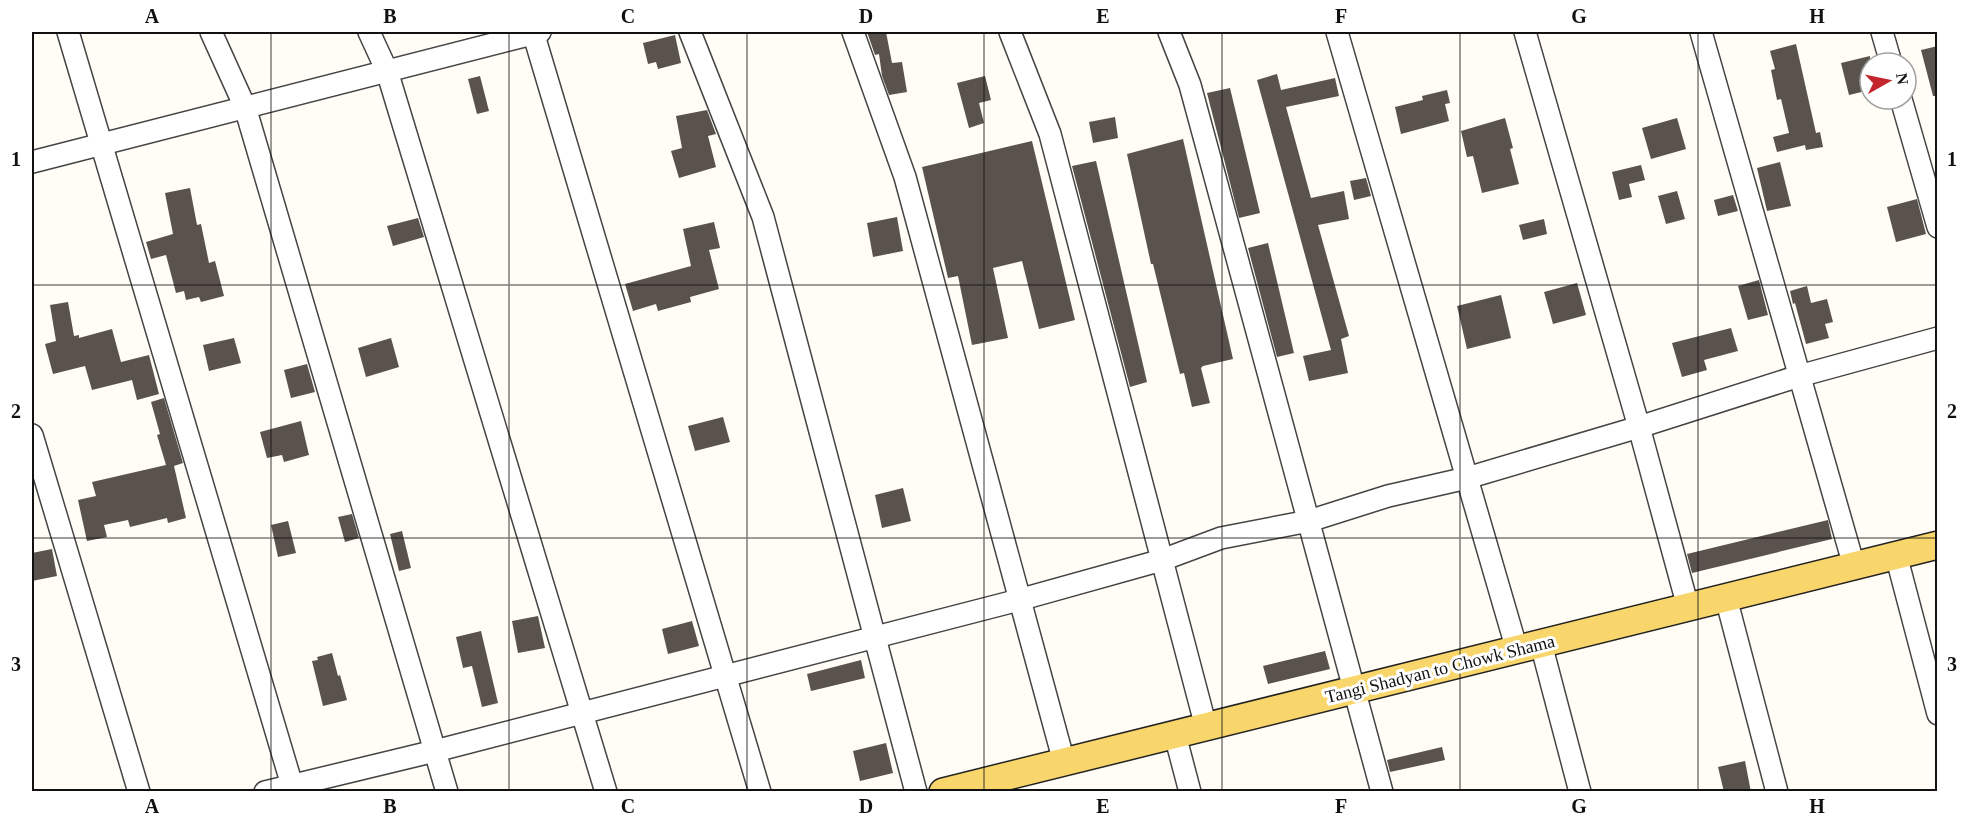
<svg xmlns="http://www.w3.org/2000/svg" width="1969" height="823" viewBox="0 0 1969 823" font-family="'Times New Roman',serif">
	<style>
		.building { fill: #5a524d }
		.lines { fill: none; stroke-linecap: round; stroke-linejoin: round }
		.minor-casing { stroke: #444; stroke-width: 24 }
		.major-casing { stroke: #222; stroke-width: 30 }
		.minor { stroke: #fff; stroke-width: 21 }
		.major { stroke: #f9d66b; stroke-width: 27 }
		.grid { fill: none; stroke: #111; stroke-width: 1.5; stroke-opacity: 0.55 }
		.labels { text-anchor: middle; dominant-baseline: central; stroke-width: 6; stroke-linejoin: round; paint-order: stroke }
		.street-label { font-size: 18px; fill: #111; stroke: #fff }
		.neatline { fill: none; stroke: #111; stroke-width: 2 }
		.grid-label { font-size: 20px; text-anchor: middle; font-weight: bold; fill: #111 }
	</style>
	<rect width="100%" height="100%" fill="#fffdf5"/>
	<!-- building -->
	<g class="building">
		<polygon points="867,32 886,32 892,63 902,62 907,92 889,95 882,76 879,54 875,55"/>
		<polygon points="675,35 681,63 658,69 656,62 648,64 643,43"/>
		<polygon points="1796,44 1816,133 1820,132 1823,147 1806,150 1805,145 1777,152 1773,137 1789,133 1781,99 1777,100 1771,70 1775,69 1770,51"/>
		<polygon points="1938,46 1938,96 1933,96 1921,50"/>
		<polygon points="1870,56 1870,90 1849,95 1841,63"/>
		<polygon points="1277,74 1281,90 1335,78 1339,96 1286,107 1311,198 1344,191 1349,219 1318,225 1349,336 1341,339 1348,373 1309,381 1303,356 1331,350 1257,80"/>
		<polygon points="480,76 489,111 477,114 468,79"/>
		<polygon points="985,76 991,100 979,103 984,123 969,128 957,83"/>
		<polygon points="1230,88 1260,213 1239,218 1207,93"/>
		<polygon points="1447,90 1450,103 1445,104 1449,121 1401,134 1395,107 1423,100 1422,96"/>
		<polygon points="707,110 716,134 708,136 716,167 679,178 671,151 682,148 676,116"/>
		<polygon points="1115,117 1118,138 1093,143 1089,122"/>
		<polygon points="1505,118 1513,148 1510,149 1519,184 1482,193 1473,156 1467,157 1461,131"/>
		<polygon points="1677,118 1686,149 1651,159 1642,128"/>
		<polygon points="1183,139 1233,359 1203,366 1201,368 1210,403 1192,407 1184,373 1180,374 1153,264 1151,264 1127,154"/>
		<polygon points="1032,141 1075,320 1039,329 1022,261 993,268 1008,338 972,345 958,276 948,278 922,167"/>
		<polygon points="1096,161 1147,382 1130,387 1072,166"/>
		<polygon points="1780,162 1791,206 1767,211 1757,168"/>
		<polygon points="1641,165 1645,180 1629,184 1632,197 1619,200 1612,172"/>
		<polygon points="1366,178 1371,196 1354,200 1350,181"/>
		<polygon points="190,188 197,225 201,224 209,263 215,261 224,296 201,302 199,297 186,300 184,291 176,293 166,255 151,259 146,242 173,234 165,193"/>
		<polygon points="1677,191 1685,219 1666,224 1658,196"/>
		<polygon points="1733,195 1738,211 1718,216 1714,200"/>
		<polygon points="1917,199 1926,234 1896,242 1887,207"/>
		<polygon points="897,217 903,251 873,257 867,223"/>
		<polygon points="418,218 424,237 393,246 387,226"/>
		<polygon points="1544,219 1547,234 1523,240 1519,225"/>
		<polygon points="714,222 720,248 709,250 719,289 690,297 691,302 658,311 656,304 633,311 625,284 691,266 683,229"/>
		<polygon points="1268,243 1294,353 1277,357 1248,248"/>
		<polygon points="1759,280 1768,315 1748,320 1738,286"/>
		<polygon points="1577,283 1586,315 1553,324 1544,292"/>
		<polygon points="1807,286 1811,303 1827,299 1833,322 1825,324 1829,338 1806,344 1795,303 1793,304 1790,291"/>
		<polygon points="1501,295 1511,338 1467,349 1457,306"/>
		<polygon points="68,302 74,336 79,335 79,338 112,329 121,362 149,355 159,394 137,400 132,380 92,390 85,366 53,374 45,344 56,341 50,305"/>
		<polygon points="1731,328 1738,351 1704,360 1707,370 1682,377 1672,343"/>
		<polygon points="234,338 241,363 209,371 203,345"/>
		<polygon points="391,338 399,367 366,377 358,348"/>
		<polygon points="307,364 315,392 291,398 284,370"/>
		<polygon points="164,398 183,463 174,466 186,518 168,523 167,518 130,527 128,520 104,525 107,537 87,541 78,500 96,496 92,482 166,465 157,435 160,434 151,402"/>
		<polygon points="723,417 730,442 695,451 688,426"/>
		<polygon points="301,421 309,455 284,462 282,455 267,458 260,432"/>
		<polygon points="903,488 911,521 882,528 875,495"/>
		<polygon points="352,514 359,538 345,542 338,517"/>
		<polygon points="1828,520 1832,539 1692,573 1687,554"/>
		<polygon points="288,521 296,553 278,557 271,525"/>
		<polygon points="402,531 411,568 399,571 390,534"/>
		<polygon points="52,549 57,576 32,581 32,553"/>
		<polygon points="538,616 545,648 518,653 512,621"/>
		<polygon points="692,621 699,646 668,654 662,629"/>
		<polygon points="481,631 498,703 482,707 472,666 463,668 456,637"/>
		<polygon points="1325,651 1330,669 1268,684 1263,666"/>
		<polygon points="332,653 338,676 340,675 347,700 323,706 312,661 318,660 317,657"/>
		<polygon points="861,660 865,678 811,691 807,674"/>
		<polygon points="886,743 893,773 860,781 853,751"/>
		<polygon points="1442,747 1445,760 1390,772 1387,760"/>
		<polygon points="1745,761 1751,792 1724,792 1718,767"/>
	</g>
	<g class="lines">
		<!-- minor casing -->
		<g class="minor-casing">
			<g id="minor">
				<polyline points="68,32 294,792"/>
				<polyline points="211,32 245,107 447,792"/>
				<polyline points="369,32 387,71 606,792"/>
				<polyline points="533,32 760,792"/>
				<polyline points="690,32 763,217 916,792"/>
				<polyline points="853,32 905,177 1064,762"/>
				<polyline points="1010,32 1050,134 1206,727"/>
				<polyline points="1169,32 1190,85 1382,792"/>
				<polyline points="1337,32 1517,650"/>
				<polyline points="1525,32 1639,427 1688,607"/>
				<polyline points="1701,32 1854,566"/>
				<polyline points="1882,32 1891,63"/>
				<polyline points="1901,99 1938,227"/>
				<polyline points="32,162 540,32"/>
				<polyline points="32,435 139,792"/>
				<polyline points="1896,555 1938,714"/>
				<polyline points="1726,598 1777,792"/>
				<polyline points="1541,644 1580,792"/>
				<polyline points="1175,735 1190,792"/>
				<polyline points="265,792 435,751 1015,601 1162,560 1221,538 1309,521 1388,496 1467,478 1639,427 1799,376 1938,338"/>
			</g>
		</g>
		<!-- major casing -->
		<g class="major-casing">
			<polyline id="major" points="943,792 1938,545"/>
		</g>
		<!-- minor -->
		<use href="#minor" class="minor"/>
		<!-- major -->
		<use href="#major" class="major"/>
	</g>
	<!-- grid -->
	<path class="grid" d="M271,32v760M509,32v760M747,32v760M984,32v760M1222,32v760M1460,32v760M1698,32v760M32,285h1906M32,538h1906"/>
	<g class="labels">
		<!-- street labels -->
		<g class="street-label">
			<text transform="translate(1440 669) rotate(-14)">Tangi Shadyan to Chowk Shama</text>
		</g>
	</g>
	<!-- border -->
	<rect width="1969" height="823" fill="none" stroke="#ffffff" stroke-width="66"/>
	<!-- north arrow -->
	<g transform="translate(1888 81) rotate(81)"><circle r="28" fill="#ffffff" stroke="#a0a0a0" stroke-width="1.5"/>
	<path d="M0-4.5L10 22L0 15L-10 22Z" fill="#c4262e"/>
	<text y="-9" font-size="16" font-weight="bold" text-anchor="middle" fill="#111111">N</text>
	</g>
	<rect x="33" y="33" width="1903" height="757" class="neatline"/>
	<g class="grid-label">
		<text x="152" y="23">A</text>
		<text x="390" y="23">B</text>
		<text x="628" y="23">C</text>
		<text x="866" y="23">D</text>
		<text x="1103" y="23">E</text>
		<text x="1341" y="23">F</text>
		<text x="1579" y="23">G</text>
		<text x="1817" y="23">H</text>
		<text x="16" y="166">1</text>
		<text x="1952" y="166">1</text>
		<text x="16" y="418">2</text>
		<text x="1952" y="418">2</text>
		<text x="16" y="671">3</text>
		<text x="1952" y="671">3</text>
		<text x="152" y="813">A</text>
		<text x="390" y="813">B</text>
		<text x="628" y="813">C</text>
		<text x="866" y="813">D</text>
		<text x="1103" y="813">E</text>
		<text x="1341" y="813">F</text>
		<text x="1579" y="813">G</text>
		<text x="1817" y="813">H</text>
	</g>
</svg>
